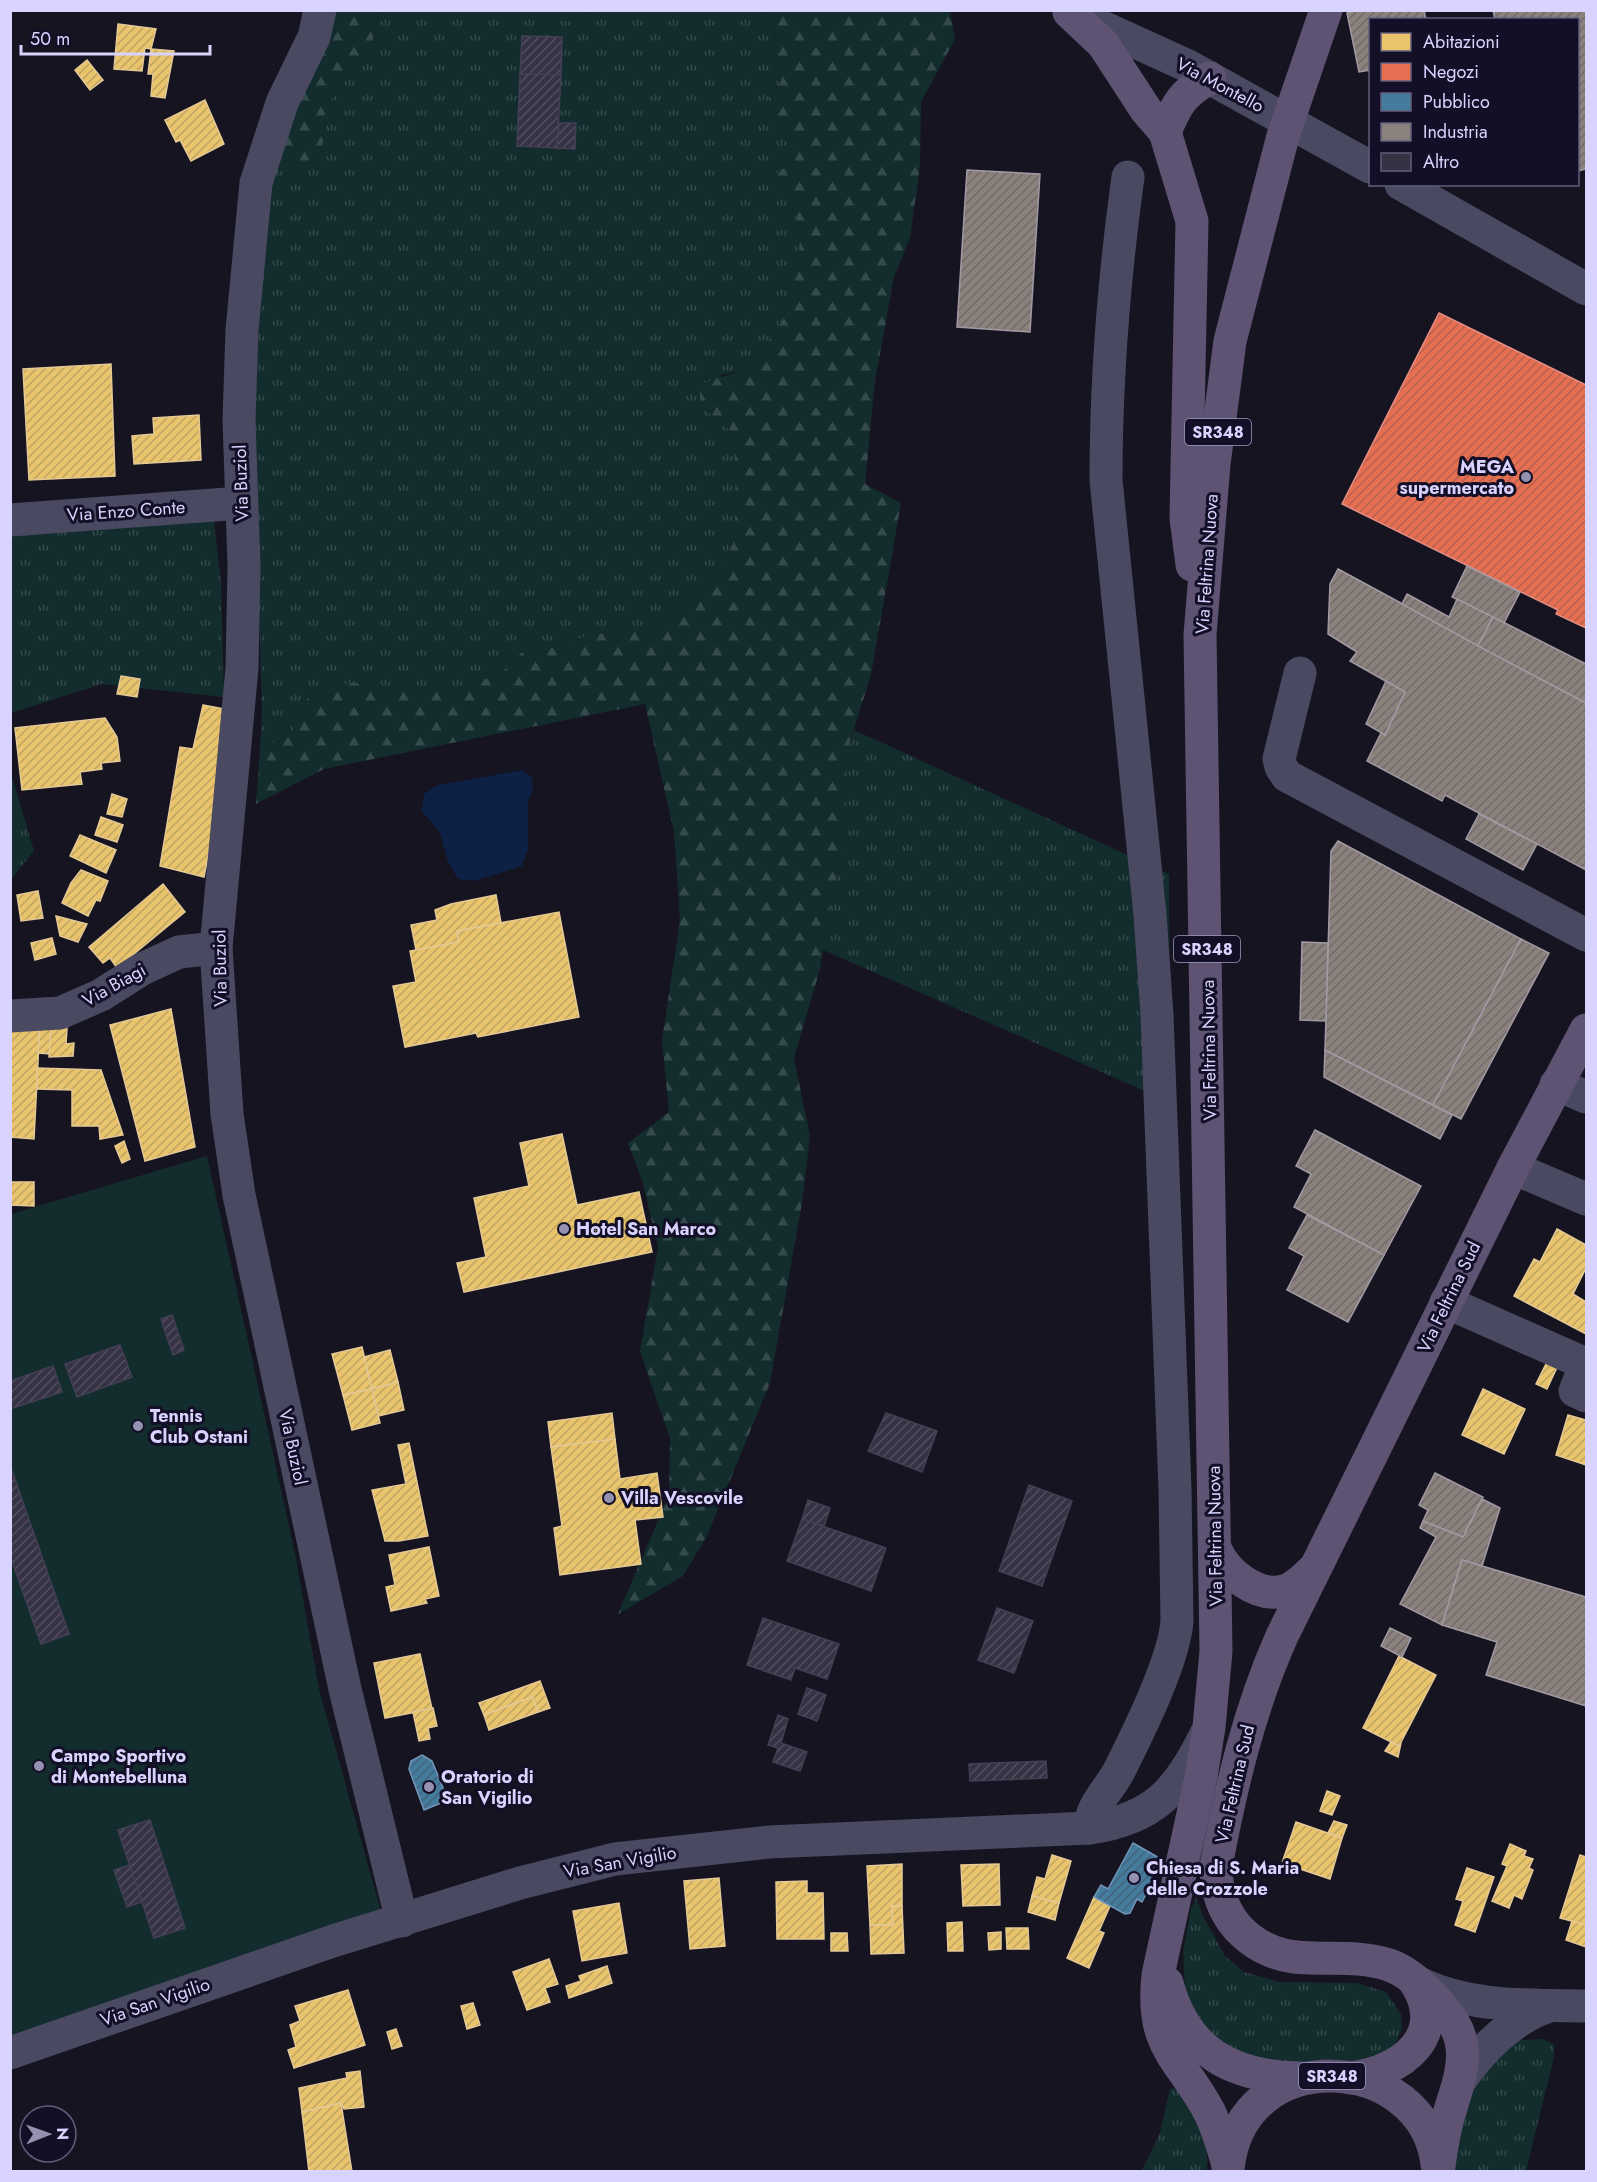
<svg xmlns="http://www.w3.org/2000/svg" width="1597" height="2182" viewBox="0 0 1597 2182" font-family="Jost,sans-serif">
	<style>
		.grass { fill: url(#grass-tufts) }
		.forest { fill: url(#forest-firs) }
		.green { fill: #132c2d }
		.water { fill: #0d2144 }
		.homes { fill: url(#homes-hatch); stroke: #e4c997; stroke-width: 1.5 }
		.shops { fill: url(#shops-hatch); stroke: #e38d85; stroke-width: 1.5 }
		.public { fill: url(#public-hatch); stroke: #7196ba; stroke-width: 1.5 }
		.industry { fill: url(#industry-hatch); stroke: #a29aa3; stroke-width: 1.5 }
		.building { fill: url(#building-hatch); stroke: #433f54; stroke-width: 1.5 }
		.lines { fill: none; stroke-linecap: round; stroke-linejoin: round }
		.minor { stroke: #4a4962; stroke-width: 33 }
		.major { stroke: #5e5373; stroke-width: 33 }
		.poi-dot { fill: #9591b1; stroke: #130f26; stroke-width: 2 }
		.labels { text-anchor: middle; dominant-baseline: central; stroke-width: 6; stroke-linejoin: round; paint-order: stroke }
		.shield { fill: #130f26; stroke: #9e99be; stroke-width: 1.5 }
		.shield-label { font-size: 16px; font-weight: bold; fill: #d9d4ff }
		.street-label { font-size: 18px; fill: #d9d4ff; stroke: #130f26 }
		.poi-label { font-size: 18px; font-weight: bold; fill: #d9d4ff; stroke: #130f26; text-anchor: start }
	</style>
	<defs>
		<pattern id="grass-tufts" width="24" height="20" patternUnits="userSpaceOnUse" patternTransform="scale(1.5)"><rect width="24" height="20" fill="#132c2d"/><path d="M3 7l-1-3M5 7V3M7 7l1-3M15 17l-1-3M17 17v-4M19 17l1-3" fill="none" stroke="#354a4c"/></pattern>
		<pattern id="forest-firs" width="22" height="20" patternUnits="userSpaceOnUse" patternTransform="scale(1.5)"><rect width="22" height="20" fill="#132c2d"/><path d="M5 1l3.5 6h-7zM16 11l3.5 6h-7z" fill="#354a4c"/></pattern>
		<pattern id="homes-hatch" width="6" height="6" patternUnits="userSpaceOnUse" patternTransform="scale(1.5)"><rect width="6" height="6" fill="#e9c46a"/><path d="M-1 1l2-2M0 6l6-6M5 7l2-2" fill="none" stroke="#bfa362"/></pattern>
		<pattern id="shops-hatch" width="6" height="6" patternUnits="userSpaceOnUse" patternTransform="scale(1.5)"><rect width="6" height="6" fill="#e76f51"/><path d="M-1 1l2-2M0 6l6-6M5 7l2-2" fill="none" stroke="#b56150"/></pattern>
		<pattern id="public-hatch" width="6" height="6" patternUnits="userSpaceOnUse" patternTransform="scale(1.5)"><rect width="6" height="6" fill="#457b9d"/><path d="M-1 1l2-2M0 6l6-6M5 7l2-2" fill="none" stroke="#43637d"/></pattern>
		<pattern id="industry-hatch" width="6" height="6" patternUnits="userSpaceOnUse" patternTransform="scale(1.5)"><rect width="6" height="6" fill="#8a817c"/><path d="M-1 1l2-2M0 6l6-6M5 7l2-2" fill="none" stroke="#706a6b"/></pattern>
		<pattern id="building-hatch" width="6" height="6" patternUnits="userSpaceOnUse" patternTransform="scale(1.5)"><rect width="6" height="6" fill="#343243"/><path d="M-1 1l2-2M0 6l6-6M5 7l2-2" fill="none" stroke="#514f5f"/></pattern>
	</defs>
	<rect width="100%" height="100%" fill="#161421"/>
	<!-- grass -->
	<g class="grass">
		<path d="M379,11h173l4,8 20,3 14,-11h169c23,15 14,25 14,46 1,8 6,16 9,23l-13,18 26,63 -13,33 12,18 6,21 -1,24 -9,21 -7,42 -25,35 -15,15 -21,5 -22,30 33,28c2,18 5,104 -2,116 -13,27 -50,58 -71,80l-64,5 -42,11 -21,-4 -33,33 -42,14 -43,5 -41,-10 -63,8 -19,41 -32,18 2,-41 -4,-128 -12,-160 22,-224 9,-34 45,-11 4,-45 24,-36 19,-12z"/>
		<polygon points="213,511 221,583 224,697 102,684 11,713 11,530"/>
		<polygon points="854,730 1169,874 1170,1102 823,950 846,812 847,751"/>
		<polygon points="11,773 34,851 11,879 10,879"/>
		<polygon points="1196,1898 1203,1916 1225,1956 1244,1972 1280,1982 1357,1983 1386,1992 1401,2014 1402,2029 1396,2043 1391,2048 1363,2062 1293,2062 1238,2055 1199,2023 1185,1990 1183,1952 1191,1909"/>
		<polygon points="1543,2039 1554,2045 1554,2057 1526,2171 1454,2172 1452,2149 1478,2075 1520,2040"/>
		<path d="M1181,2088c17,24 29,54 26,83l-66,1 19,-39 10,-44z"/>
	</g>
	<!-- forest -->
	<g class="forest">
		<polygon points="332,11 379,11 369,59 350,71 326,107 322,152 304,163 277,163"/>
		<polygon points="552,11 590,11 576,22 555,19"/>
		<path d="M759,11h191l5,28 -34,63 -1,64 -10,72 -16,39 -19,104 -10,103 36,19 -30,172 -24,76 -1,61 -26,157 -26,89 16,78 -8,67 -32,180 -63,153 -24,40 -65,38 51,-119 1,-56 -30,-88 18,-104 -15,-64 -15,-40 41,-31 -7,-72 18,-120 -6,-88 -29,-128 -321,65 -68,35 4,-54 32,-18 19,-41 42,-8h21l41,10 43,-5 42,-14 33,-33 21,4 42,-11 64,-5c21,-22 58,-53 71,-80 7,-12 4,-98 2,-116l-33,-28v-21l43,-14 15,-15 25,-35 7,-42 9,-21 1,-24 -6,-21 -12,-18 -5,-21 18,-12 -11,-27 -18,-15 3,-21 13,-18c-3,-7 -8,-15 -9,-23 0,-21 9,-31 -14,-46z"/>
	</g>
	<!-- green -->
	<polygon class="green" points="207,1156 295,1553 319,1689 383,1919 11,2035 11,1214"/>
	<!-- water -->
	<polygon class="water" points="523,770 532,778 533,788 528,802 528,849 522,866 474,881 458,879 448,862 440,833 422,811 424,794 438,785"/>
	<!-- homes -->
	<g class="homes">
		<polygon points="118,24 156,29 151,49 145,48 142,71 114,69"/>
		<polygon points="151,49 174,51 165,98 151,96 153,74 148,74"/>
		<polygon points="87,60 103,80 90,90 75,70"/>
		<polygon points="205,100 224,144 191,161 180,140 176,142 165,120"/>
		<polygon points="111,364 115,476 29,480 23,369"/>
		<polygon points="199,415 201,460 134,464 132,436 154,434 153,418"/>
		<polygon points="121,676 140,679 137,697 117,694"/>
		<polygon points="203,705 236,711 204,877 160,866 180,747 193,749"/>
		<polygon points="105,718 117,737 120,761 101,763 102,769 80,772 82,784 22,790 15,728"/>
		<polygon points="112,794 127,799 122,817 107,814"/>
		<polygon points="101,817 123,825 117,842 95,835"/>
		<polygon points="80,835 116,850 106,873 70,856"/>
		<polygon points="81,870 108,881 100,901 96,900 88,916 62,903 71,883"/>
		<polygon points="163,884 185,912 117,968 110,958 103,963 89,947"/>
		<polygon points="38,891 43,918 21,921 17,895"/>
		<polygon points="496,895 501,923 457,931 459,942 416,950 411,925 437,920 435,910 451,904"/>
		<polygon points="559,912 579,1017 478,1037 476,1033 405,1047 393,986 416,982 410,951 459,942 457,931"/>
		<polygon points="56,916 87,924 78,942 60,936"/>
		<polygon points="52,938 56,954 35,960 31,943"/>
		<polygon points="171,1009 195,1147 145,1161 110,1025"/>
		<polygon points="10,1023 40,1023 34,1139 10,1137"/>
		<polygon points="40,1023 51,1027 50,1054 38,1053"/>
		<polygon points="51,1027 67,1028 66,1044 74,1043 73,1056 49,1057"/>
		<polygon points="37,1068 101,1070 123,1135 100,1139 99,1126 72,1126 72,1090 37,1089"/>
		<polygon points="562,1134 577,1205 639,1192 652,1252 464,1292 457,1263 486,1257 474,1198 529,1186 520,1143"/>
		<polygon points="124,1141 130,1159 122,1163 115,1146"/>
		<polygon points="10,1182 34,1182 34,1206 10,1205"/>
		<polygon points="1557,1229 1586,1245 1586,1268 1573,1294 1586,1302 1586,1334 1514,1296 1534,1259 1540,1262"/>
		<polygon points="362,1347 372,1389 343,1395 332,1354"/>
		<polygon points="390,1350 398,1382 372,1389 364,1357"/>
		<polygon points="1549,1358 1559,1363 1547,1389 1536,1384"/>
		<polygon points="398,1382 404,1410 378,1416 372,1389"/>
		<polygon points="372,1389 380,1423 352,1430 343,1395"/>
		<polygon points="1483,1389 1525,1409 1504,1454 1462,1435"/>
		<polygon points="612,1413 615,1439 551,1447 548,1422"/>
		<polygon points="1568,1415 1586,1420 1586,1465 1556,1455"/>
		<polygon points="615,1439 620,1479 657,1473 663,1517 635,1520 641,1564 560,1575 554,1528 562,1526 551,1447"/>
		<polygon points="409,1443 428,1536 399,1541 385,1541 372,1490 406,1484 398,1445"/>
		<polygon points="429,1547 439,1596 425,1599 427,1603 391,1611 386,1587 395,1585 389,1555"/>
		<polygon points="420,1654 432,1709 385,1718 374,1663"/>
		<polygon points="1399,1656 1436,1675 1399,1746 1363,1728"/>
		<polygon points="540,1681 550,1708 538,1712 532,1697 484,1715 479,1703"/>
		<polygon points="532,1697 538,1712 489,1730 484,1715"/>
		<polygon points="433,1708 437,1726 428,1728 430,1739 419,1741 413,1712"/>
		<polygon points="1391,1742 1399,1746 1401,1743 1398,1757 1385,1751"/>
		<polygon points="1327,1791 1340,1796 1332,1815 1320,1811"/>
		<polygon points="1334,1821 1347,1825 1342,1838 1328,1833"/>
		<polygon points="1296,1822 1342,1838 1330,1879 1282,1863"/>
		<polygon points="1510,1844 1526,1851 1524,1856 1533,1859 1529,1868 1533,1870 1522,1899 1514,1895 1509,1908 1492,1901 1507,1866 1502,1864"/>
		<polygon points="1052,1855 1071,1861 1059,1903 1032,1896 1037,1877 1045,1879"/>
		<polygon points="1580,1855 1586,1857 1586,1925 1560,1918"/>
		<polygon points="902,1864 902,1906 892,1906 893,1925 870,1925 867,1866"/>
		<polygon points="999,1864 1000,1905 963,1906 961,1865"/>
		<polygon points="1467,1868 1494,1877 1475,1932 1455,1925 1463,1901 1456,1899"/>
		<polygon points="719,1878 725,1946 690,1949 684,1881"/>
		<polygon points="807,1881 807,1893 823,1893 824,1939 777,1939 776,1882"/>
		<polygon points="1032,1896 1059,1903 1055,1920 1028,1912"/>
		<polygon points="1094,1897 1110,1906 1099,1931 1104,1933 1089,1968 1067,1958"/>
		<polygon points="619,1903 627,1953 582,1961 573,1911"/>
		<polygon points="892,1906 902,1906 904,1953 871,1954 870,1925 893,1925"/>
		<polygon points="1572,1921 1586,1925 1586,1947 1566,1940"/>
		<polygon points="962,1922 963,1951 948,1951 947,1923"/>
		<polygon points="1006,1928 1028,1928 1029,1949 1007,1949"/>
		<polygon points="1001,1932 1001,1949 989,1950 988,1933"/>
		<polygon points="831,1933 847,1933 848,1951 831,1951"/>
		<polygon points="549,1959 558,1984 545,1988 550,2002 527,2010 513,1972"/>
		<polygon points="607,1966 612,1983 569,1998 566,1986 581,1981 579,1976"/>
		<polygon points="348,1990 365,2045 294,2068 288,2050 296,2047 290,2025 300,2021 295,2006"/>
		<polygon points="473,2003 480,2025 467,2029 461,2006"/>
		<polygon points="396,2029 402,2046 392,2049 387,2032"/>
		<polygon points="360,2071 364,2107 344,2109 341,2103 302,2112 299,2088 347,2078 346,2073"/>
		<polygon points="341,2103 352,2172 309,2172 302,2112"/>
	</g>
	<!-- shops -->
	<polygon class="shops" points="1439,313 1586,385 1586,628 1556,614 1558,610 1342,504"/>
	<!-- public -->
	<g class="public">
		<polygon points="422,1755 432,1761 448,1800 424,1810 409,1769 411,1761"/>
		<polygon points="1133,1843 1163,1860 1142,1902 1137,1899 1130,1913 1125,1914 1094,1897 1101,1885 1108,1889"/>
	</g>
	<!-- industry -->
	<g class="industry">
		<polygon points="1358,10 1424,10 1426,20 1370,20 1370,70 1359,72 1347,13"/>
		<polygon points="1493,10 1586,10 1586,169 1578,171 1578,20 1495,20"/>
		<polygon points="967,170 1040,174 1030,332 957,327"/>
		<polygon points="1467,566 1520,592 1504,623 1452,597"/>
		<polygon points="1338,569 1586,703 1586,870 1445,795 1442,801 1367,761 1381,733 1385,735 1405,692 1350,661 1357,652 1328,634 1330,584"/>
		<polygon points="1407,594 1449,617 1457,599 1493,617 1478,646 1402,604"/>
		<polygon points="1493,617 1586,664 1586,703 1478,646"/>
		<polygon points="1386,681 1405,692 1385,735 1366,724"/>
		<polygon points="1479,814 1537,844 1523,870 1466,839"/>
		<polygon points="1338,841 1521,939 1433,1105 1325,1050 1331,851"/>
		<polygon points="1521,939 1549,953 1461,1119 1433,1105"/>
		<polygon points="1302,942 1328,943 1326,1021 1300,1020"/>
		<polygon points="1325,1050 1452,1115 1440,1139 1324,1077"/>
		<polygon points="1315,1130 1421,1186 1384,1255 1294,1207 1311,1174 1296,1166"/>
		<polygon points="1307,1215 1384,1255 1348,1322 1287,1290 1304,1256 1289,1248"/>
		<polygon points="1435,1473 1483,1497 1463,1537 1423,1521 1428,1510 1419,1505"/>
		<polygon points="1482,1499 1500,1508 1482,1566 1462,1560 1442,1625 1400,1604 1436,1537 1420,1528 1423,1521 1463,1537"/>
		<polygon points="1462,1560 1586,1597 1586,1706 1486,1675 1497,1642 1442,1625"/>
		<polygon points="1390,1628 1411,1638 1402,1657 1381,1646"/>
	</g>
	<!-- building -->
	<g class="building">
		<polygon points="522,36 562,37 561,75 520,74"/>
		<polygon points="520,74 561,75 557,148 517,146"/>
		<polygon points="559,123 576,123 575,149 557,148"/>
		<polygon points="172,1315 184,1350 173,1355 161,1319"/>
		<polygon points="120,1345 132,1377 77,1397 65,1364"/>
		<polygon points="53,1366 62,1392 10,1409 10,1381"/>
		<polygon points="886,1413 937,1431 922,1472 868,1451"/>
		<polygon points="10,1465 69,1634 41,1644 10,1555"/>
		<polygon points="1029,1485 1072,1501 1042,1586 999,1571"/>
		<polygon points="808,1500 830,1508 824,1526 802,1519"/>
		<polygon points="802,1519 886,1548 871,1591 787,1561"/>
		<polygon points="997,1608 1033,1621 1014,1673 978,1660"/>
		<polygon points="763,1618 839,1644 827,1679 795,1668 791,1680 747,1665"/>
		<polygon points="807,1688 826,1695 817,1721 798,1714"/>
		<polygon points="778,1715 788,1719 781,1743 807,1752 800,1771 773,1762 778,1748 768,1745"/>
		<polygon points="1046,1761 1047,1778 970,1781 969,1764"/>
		<polygon points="150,1820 185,1928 154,1938 118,1830"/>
		<polygon points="130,1865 142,1902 127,1907 114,1870"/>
	</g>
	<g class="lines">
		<!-- minor -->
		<g class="minor">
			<polyline points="320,10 314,37 282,103 256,183 242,330 239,420 244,566 242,668 216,948 227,1114 239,1195 345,1689 402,1921"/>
			<polyline points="1074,14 1188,66 1370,167"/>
			<polyline points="1401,184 1586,289"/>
			<polyline points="10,520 241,503"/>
			<polyline points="1300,673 1279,759 1281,767 1287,776 1586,935"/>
			<polyline points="10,1016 60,1013 101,995 142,969 179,952 216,948"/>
			<polyline points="1556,1084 1586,1097"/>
			<polyline points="1513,1168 1586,1199"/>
			<polyline points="1446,1302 1586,1364"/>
			<polyline points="1586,1364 1575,1391 1586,1396"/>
			<path d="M1090,1828c0,-22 19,-38 29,-57 19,-38 55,-110 58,-150l-2,-132 -18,-474 -7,-100 -44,-435c0,-102 8,-202 22,-303"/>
			<path d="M1417,1982c51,26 114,23 169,24"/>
			<path d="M10,2053l323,-112 187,-58 95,-24 154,-17 321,-14c64,-9 89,-38 116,-94"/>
			<path d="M1459,2082c21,-31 54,-65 91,-76"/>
		</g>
		<!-- major -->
		<g class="major">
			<polyline points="1069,12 1103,44 1146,110 1165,132 1192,221 1186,518 1192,565"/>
			<path d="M1165,132c11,-27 18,-40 45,-54"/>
			<path d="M1216,1550c10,23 41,48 68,41 11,-3 22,-14 30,-22"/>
			<path d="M1167,1983c18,69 65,94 133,95"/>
			<path d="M1351,2078c50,-6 99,-43 64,-96"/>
			<path d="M1228,2165c-5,-18 -10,-35 -18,-52 -30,-57 -60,-64 -52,-138l43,-198 8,-50 7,-76 -16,-1016 14,-171 16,-123 53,-205 43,-126"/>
			<path d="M1228,2169c13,-129 196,-117 209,-5"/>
			<path d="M1438,2172c3,-19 5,-37 10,-54 6,-23 17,-47 14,-71 -2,-19 -14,-33 -26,-47 -13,-14 -29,-29 -47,-35 -54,-18 -105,12 -151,-37 -16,-18 -22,-38 -22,-62 15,-79 33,-156 66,-230l231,-468 73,-138"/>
		</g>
	</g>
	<!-- markers -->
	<g class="poi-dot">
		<circle cx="1526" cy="477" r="6"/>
		<circle cx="564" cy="1229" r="6"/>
		<circle cx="138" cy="1426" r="6"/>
		<circle cx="609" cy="1498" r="6"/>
		<circle cx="39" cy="1766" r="6"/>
		<circle cx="429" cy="1787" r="6"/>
		<circle cx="1134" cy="1878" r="6"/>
	</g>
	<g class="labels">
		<!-- shield labels -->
		<g class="shield">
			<rect x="1185" y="419" width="66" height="26" rx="4.5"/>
			<rect x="1174" y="936" width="66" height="26" rx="4.5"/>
			<rect x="1299" y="2063" width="66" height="26" rx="4.5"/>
		</g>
		<g class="shield-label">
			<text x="1218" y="432">SR348</text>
			<text x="1207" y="949">SR348</text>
			<text x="1332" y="2076">SR348</text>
		</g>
		<!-- street labels -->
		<g class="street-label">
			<text transform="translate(1220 85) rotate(28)">Via Montello</text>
			<text transform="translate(241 483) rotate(-92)">Via Buziol</text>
			<text transform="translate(126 511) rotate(-4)">Via Enzo Conte</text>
			<text transform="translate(1207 564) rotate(-86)">Via Feltrina Nuova</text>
			<text transform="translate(220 968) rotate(-91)">Via Buziol</text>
			<text transform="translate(114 985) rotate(-29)">Via Biagi</text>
			<text transform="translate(1209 1050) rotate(-91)">Via Feltrina Nuova</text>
			<text transform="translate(1449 1297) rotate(-64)">Via Feltrina Sud</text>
			<text transform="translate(293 1447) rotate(78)">Via Buziol</text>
			<text transform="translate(1215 1536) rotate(-91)">Via Feltrina Nuova</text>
			<text transform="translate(1235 1784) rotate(-77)">Via Feltrina Sud</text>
			<text transform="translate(620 1862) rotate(-10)">Via San Vigilio</text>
			<text transform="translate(155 2002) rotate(-19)">Via San Vigilio</text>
		</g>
		<!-- poi labels -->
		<g class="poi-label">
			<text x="1514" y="467" text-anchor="end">MEGA<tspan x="1514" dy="21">supermercato</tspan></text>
			<text x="576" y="1229">Hotel San Marco</text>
			<text x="150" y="1416">Tennis<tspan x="150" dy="21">Club Ostani</tspan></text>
			<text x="621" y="1498">Villa Vescovile</text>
			<text x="51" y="1756">Campo Sportivo<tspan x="51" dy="21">di Montebelluna</tspan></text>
			<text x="441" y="1777">Oratorio di<tspan x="441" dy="21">San Vigilio</tspan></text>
			<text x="1146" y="1868">Chiesa di S. Maria<tspan x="1146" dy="21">delle Crozzole</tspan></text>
		</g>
	</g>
	<!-- border -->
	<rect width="1597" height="2182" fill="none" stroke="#d9d4ff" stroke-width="24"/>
	<!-- legend -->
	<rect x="1369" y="18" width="210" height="168" fill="#130f26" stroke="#625e7d" stroke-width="1.5"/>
	<rect x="1381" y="33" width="30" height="18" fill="#e9c46a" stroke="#625e7d" stroke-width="1.5"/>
	<text x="1423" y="48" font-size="18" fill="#d9d4ff">Abitazioni</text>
	<rect x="1381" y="63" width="30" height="18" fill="#e76f51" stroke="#625e7d" stroke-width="1.5"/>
	<text x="1423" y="78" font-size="18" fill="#d9d4ff">Negozi</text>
	<rect x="1381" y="93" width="30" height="18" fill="#457b9d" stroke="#625e7d" stroke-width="1.5"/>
	<text x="1423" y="108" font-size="18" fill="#d9d4ff">Pubblico</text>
	<rect x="1381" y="123" width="30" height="18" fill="#8a817c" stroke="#625e7d" stroke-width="1.5"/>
	<text x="1423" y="138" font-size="18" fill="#d9d4ff">Industria</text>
	<rect x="1381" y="153" width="30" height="18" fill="#343243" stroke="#625e7d" stroke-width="1.5"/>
	<text x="1423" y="168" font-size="18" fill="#d9d4ff">Altro</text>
	<!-- north arrow -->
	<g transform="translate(48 2134) rotate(89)"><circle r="28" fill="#130f26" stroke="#625e7d" stroke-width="1.5"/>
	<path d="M0-4.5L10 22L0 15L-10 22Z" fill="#9591b1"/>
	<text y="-9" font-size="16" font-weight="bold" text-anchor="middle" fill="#d9d4ff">N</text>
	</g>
	<!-- scale -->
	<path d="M21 45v9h189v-9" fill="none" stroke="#d9d4ff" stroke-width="3"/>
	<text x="30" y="45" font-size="18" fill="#d9d4ff" stroke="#130f26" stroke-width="4.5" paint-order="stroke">50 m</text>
</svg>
